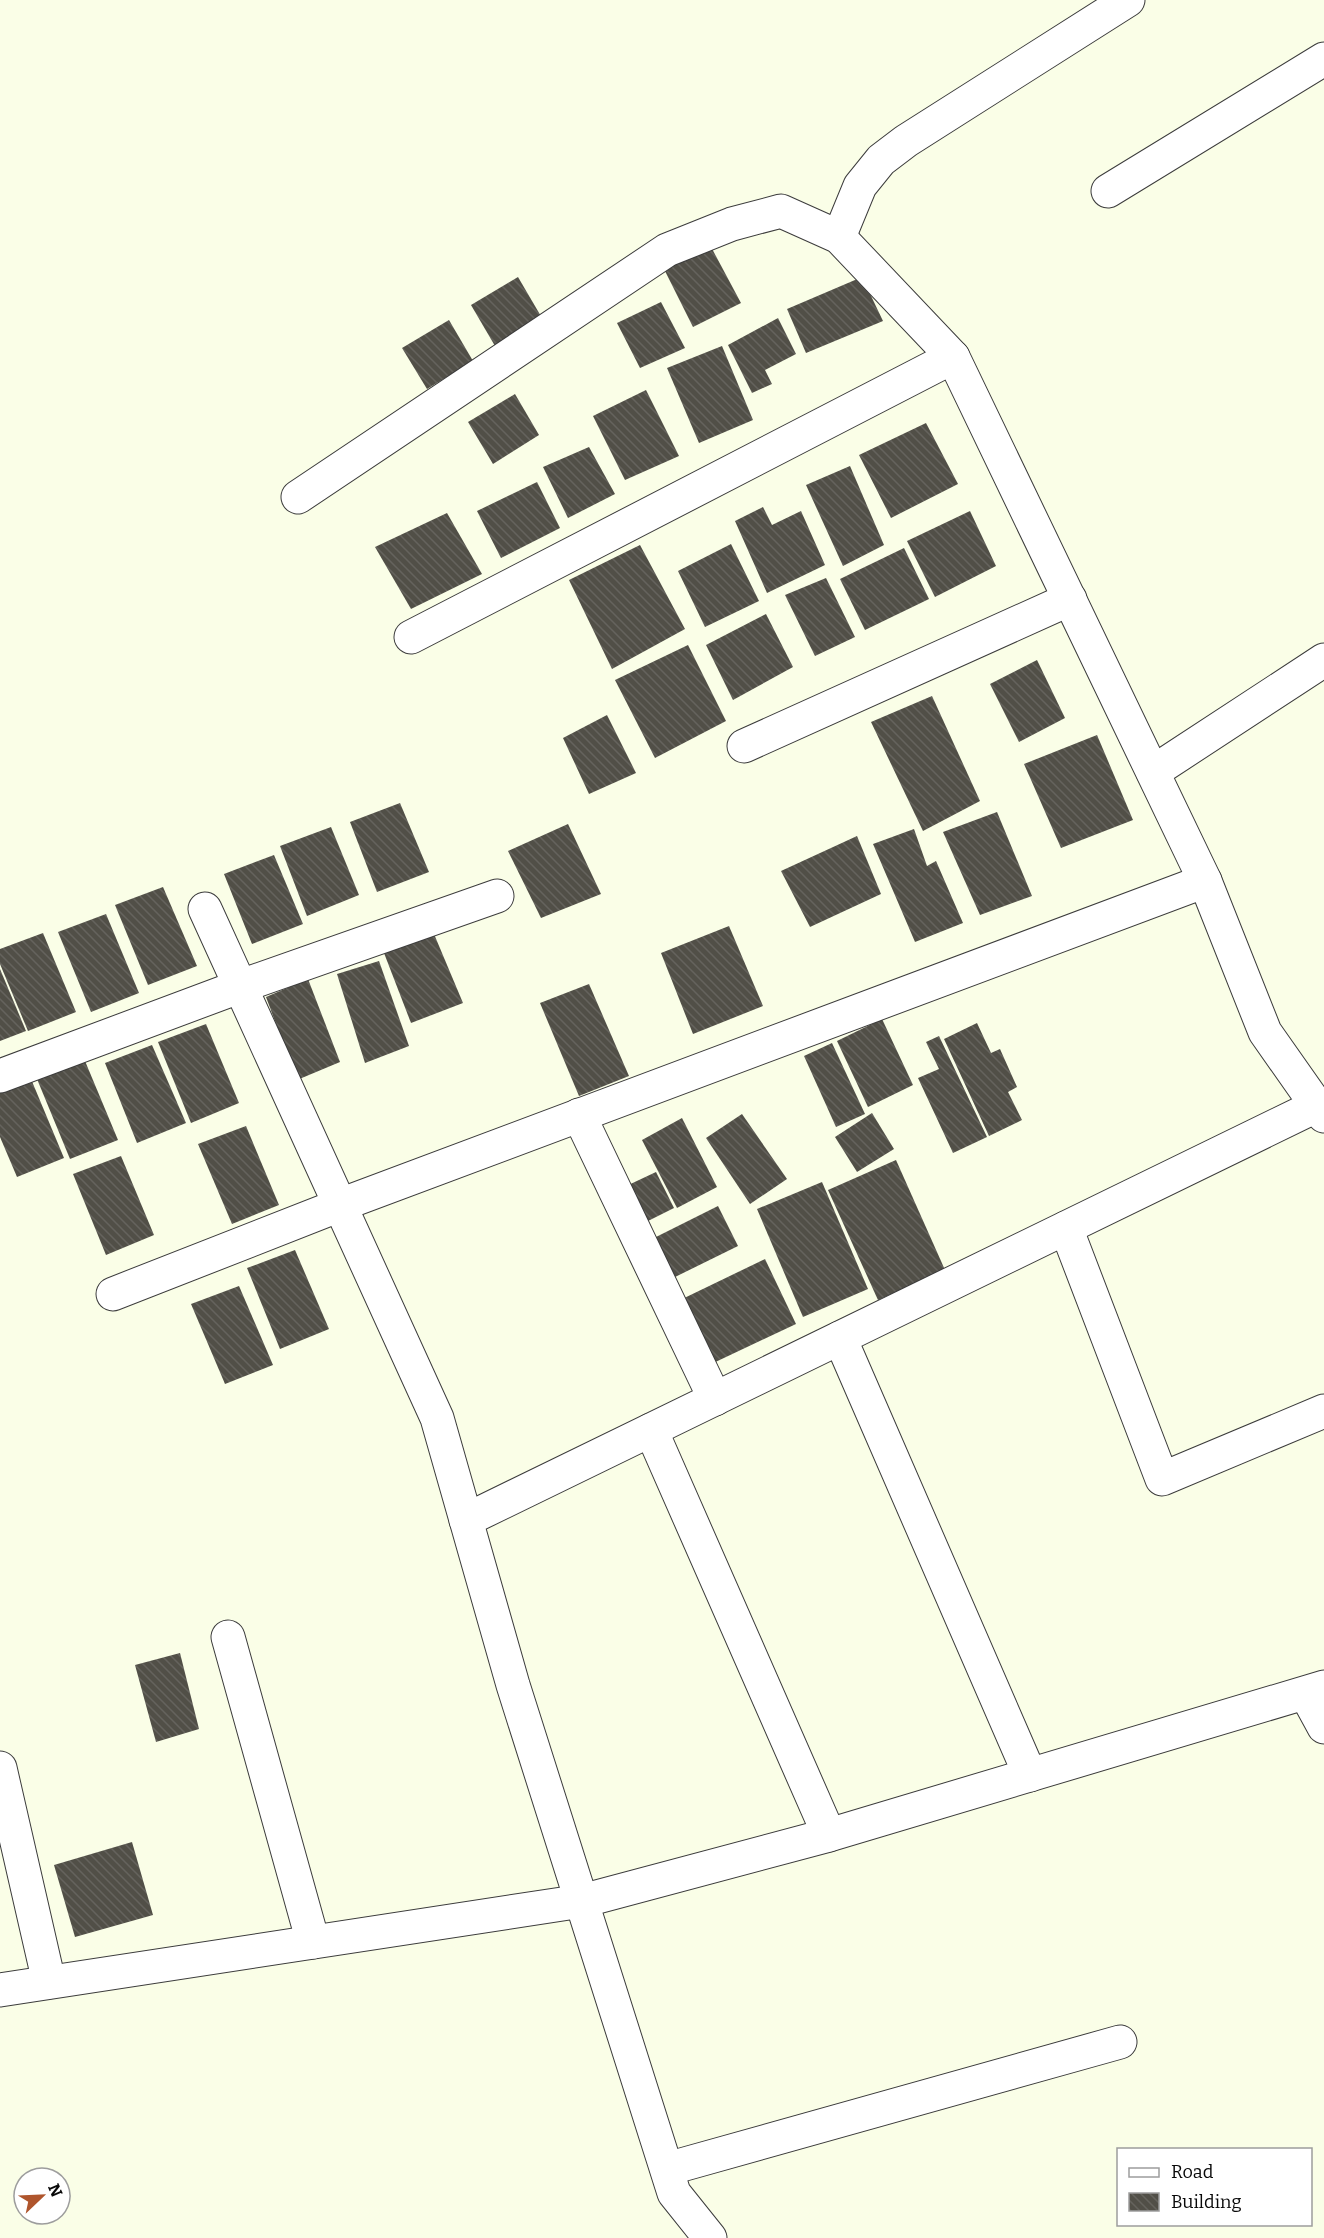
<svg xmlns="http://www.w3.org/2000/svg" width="1324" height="2238" viewBox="0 0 1324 2238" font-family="Bitter,serif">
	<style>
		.building { fill: url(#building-back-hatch) }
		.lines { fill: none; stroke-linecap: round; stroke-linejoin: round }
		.street-casing { stroke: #3c3c3c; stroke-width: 35 }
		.street { stroke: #fff; stroke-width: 33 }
	</style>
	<defs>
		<pattern id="building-back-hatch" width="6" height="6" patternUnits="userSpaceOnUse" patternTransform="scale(1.5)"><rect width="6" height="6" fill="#514f47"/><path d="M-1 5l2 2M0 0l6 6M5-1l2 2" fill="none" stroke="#65635d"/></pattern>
	</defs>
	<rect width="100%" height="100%" fill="#fafee7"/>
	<!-- building -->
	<g class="building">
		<polygon points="710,245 741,303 693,327 664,269"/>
		<polygon points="518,277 542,318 495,346 471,305"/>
		<polygon points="862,277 883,321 806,353 787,309"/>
		<polygon points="661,302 685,348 640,368 617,323"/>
		<polygon points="778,318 796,354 765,370 772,384 752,393 728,345"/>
		<polygon points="449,320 473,361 427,389 402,348"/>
		<polygon points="722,346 753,420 699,443 667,368"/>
		<polygon points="646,390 679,456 625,480 593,416"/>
		<polygon points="515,394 539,435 493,464 468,422"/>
		<polygon points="926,423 958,484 891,518 859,455"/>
		<polygon points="589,447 615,494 568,518 543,467"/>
		<polygon points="850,466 884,545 843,566 806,485"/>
		<polygon points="537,482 560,528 501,558 477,511"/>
		<polygon points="763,507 772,525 801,511 825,565 767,593 735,521"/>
		<polygon points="970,511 996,566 935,597 907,541"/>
		<polygon points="447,513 482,574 411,609 375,547"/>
		<polygon points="731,544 759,601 705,627 678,571"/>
		<polygon points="640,545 685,629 612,669 569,580"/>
		<polygon points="904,548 929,599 865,630 840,579"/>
		<polygon points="826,578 855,637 815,656 785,595"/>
		<polygon points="766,614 793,667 733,700 706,645"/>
		<polygon points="688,645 726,721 655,758 615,680"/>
		<polygon points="1037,660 1065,718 1019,742 990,684"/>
		<polygon points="932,696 980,801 923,831 871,722"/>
		<polygon points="607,715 636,773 589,794 563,738"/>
		<polygon points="1097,735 1133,820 1061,848 1024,764"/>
		<polygon points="400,803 429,872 377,892 350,822"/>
		<polygon points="997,812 1032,896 980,915 943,832"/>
		<polygon points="568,824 601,894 541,918 508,851"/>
		<polygon points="331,827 359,895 307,916 280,846"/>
		<polygon points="914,829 927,866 936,861 963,923 915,942 873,844"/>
		<polygon points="857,836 881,894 810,927 781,871"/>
		<polygon points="274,855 303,924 252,944 224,874"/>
		<polygon points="163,887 197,966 148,985 115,905"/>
		<polygon points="106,914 139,993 91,1012 58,932"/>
		<polygon points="729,926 763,1006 693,1034 661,953"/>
		<polygon points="43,933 76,1012 28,1031 0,964 0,949"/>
		<polygon points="434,934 463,1003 411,1023 384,953"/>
		<polygon points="379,961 409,1046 365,1063 337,974"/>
		<polygon points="0,969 26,1031 0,1041"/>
		<polygon points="308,979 340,1062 297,1080 266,997"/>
		<polygon points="589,984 629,1076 579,1096 540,1003"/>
		<polygon points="882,1019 913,1085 868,1107 837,1041"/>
		<polygon points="977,1023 991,1053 1000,1049 1017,1087 1008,1092 1022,1120 989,1136 944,1039"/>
		<polygon points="206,1024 239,1103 191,1123 158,1042"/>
		<polygon points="939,1036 987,1137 953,1153 918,1078 939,1069 926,1042"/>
		<polygon points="832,1043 865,1114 836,1127 804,1056"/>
		<polygon points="152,1045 186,1123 137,1143 105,1063"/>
		<polygon points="85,1061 118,1140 70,1159 37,1079"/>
		<polygon points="31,1079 64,1158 17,1177 0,1137 0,1091"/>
		<polygon points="872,1113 894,1149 857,1172 835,1137"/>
		<polygon points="742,1114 787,1179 750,1204 706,1138"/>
		<polygon points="682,1118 717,1187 677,1208 642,1140"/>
		<polygon points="246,1126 279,1205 232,1224 198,1144"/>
		<polygon points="121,1156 154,1235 106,1255 73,1174"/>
		<polygon points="896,1160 945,1270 878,1300 828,1190"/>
		<polygon points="656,1172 674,1208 640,1225 622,1188"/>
		<polygon points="822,1182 868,1289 803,1317 757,1209"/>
		<polygon points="718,1206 738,1246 671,1279 652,1239"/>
		<polygon points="295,1250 329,1329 280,1349 247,1268"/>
		<polygon points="765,1259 796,1324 707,1366 676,1302"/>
		<polygon points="239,1286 273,1365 225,1384 191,1304"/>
		<polygon points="180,1653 199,1729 156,1742 135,1665"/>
		<polygon points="132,1842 153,1915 75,1937 54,1865"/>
	</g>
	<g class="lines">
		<!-- street casing -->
		<g class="street-casing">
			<g id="street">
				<polyline points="1108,191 1324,59"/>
				<polyline points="839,237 860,186 881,160 906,141 1128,0"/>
				<polyline points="298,497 667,250 732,224 781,211 839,237 953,357 1205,881 1265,1032 1324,1116"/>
				<polyline points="411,637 953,357"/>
				<polyline points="744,746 1070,599"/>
				<polyline points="1153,772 1324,660"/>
				<polyline points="205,909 437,1418 513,1685 674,2193 710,2238"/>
				<polyline points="0,1076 241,986 497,896"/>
				<polyline points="579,1115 715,1399"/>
				<polyline points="1066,1228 1162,1479 1324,1411"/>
				<polyline points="113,1294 340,1205 1205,881"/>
				<polyline points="840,1338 1030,1775"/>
				<polyline points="651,1430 829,1835"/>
				<polyline points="466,1520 1316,1106"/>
				<polyline points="228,1637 313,1942"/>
				<polyline points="1306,1694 1324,1727"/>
				<polyline points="0,1768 49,1982"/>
				<polyline points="0,1990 582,1901 829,1835 1324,1687"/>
				<polyline points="667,2169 1120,2042"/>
			</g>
		</g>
		<!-- street -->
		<use href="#street" class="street"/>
	</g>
	<!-- legend -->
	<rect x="1117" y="2148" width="195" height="78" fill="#ffffff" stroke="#9d9d9d" stroke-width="1.5"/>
	<rect x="1129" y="2168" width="30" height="9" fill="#ffffff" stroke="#9d9d9d" stroke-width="1.5"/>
	<text x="1171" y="2178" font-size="18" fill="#090909">Road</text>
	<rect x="1129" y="2193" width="30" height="18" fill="url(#building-back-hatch)" stroke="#9d9d9d" stroke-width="1.5"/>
	<text x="1171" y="2208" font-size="18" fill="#090909">Building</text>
	<!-- north arrow -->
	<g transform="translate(42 2196) rotate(67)"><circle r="28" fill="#ffffff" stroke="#9d9d9d" stroke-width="1.5"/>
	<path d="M0-4.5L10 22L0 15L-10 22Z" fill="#af552c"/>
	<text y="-9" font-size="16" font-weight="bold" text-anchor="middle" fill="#090909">N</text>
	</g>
</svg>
